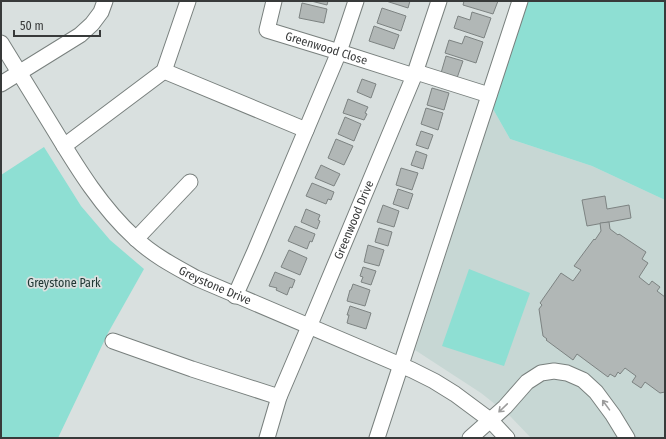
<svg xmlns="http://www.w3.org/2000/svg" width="666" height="439" viewBox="0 0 666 439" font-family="'Fira Sans Condensed',sans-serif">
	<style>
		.built { fill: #c7d7d4 }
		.green { fill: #8edfd3 }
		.building { fill: #b1b7b6; stroke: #7d8382 }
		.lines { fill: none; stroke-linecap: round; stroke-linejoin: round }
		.minor-casing { stroke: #79807e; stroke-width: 17 }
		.minor { stroke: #fff; stroke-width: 15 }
		.oneway { stroke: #9c9c9c }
		.labels { text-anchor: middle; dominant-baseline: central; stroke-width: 3.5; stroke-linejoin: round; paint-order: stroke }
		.street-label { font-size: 12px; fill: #383a3a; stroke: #d9e0df }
		.park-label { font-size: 12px; fill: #203734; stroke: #d9e0df }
	</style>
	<rect width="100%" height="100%" fill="#d9e0df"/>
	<!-- built -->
	<polygon class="built" points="493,109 510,139 592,166 665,200 665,438 531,438 510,416 481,393 415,350"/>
	<!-- green -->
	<g class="green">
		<polygon points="528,1 665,1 665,200 592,166 510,139 493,109"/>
		<polygon points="44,147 81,206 110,240 144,269 108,333 58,438 1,438 1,175"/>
		<polygon points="469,269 530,293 504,366 442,346"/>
	</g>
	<!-- building -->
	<g class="building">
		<polygon points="311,1 328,1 327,5"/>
		<polygon points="386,1 410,1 408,8"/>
		<polygon points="464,1 498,1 493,14 463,5"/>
		<polygon points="302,3 327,9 324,23 299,18"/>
		<polygon points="382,8 406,16 401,31 377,23"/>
		<polygon points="472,12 491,18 484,38 454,28 458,16 470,20"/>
		<polygon points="374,26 399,35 394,49 369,41"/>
		<polygon points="465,36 483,42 476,63 445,53 449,40 462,44"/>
		<polygon points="446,56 463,61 457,78 441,73"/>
		<polygon points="362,79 376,84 371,98 357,92"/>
		<polygon points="432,88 449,93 444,110 427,105"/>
		<polygon points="348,99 368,107 365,113 367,114 364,120 343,113"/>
		<polygon points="426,108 443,113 438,130 421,124"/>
		<polygon points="345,117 361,124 354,141 338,134"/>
		<polygon points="421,131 433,135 428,149 416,145"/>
		<polygon points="336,139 353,146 344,165 328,158"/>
		<polygon points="416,151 427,155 423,169 411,165"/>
		<polygon points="321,165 340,174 334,186 315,178"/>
		<polygon points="401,168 418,173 412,190 396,185"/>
		<polygon points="312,183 334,192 331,200 328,199 326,204 306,196"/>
		<polygon points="398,189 413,194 408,209 393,204"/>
		<polygon points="605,196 607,209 629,205 631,218 587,226 582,200"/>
		<polygon points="383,205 399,211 394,227 377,222"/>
		<polygon points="306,209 320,215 318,220 320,221 317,229 301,222"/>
		<polygon points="609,222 610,229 618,235 619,234 646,252 642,259 648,263 639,277 649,285 652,281 660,287 657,291 665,297 665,392 660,393 645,382 641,388 632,382 636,376 625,368 620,374 618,372 615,377 610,374 608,377 577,354 573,360 546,340 547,339 543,336 539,309 542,305 540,303 561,273 573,281 581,270 574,266 594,239 595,240 601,231 600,223"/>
		<polygon points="295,226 315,234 312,242 310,241 307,249 288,241"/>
		<polygon points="379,228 392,232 388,246 375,242"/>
		<polygon points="368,245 384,250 379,266 364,262"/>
		<polygon points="289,250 307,258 300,275 281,267"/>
		<polygon points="363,267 376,271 371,285 361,282 363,277 360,276"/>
		<polygon points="275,272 295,280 292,288 290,287 287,295 276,290 277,288 269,286"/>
		<polygon points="353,284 370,290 365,306 347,301 350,290 351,290"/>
		<polygon points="350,306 371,313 366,329 347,323 349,315 347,315"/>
	</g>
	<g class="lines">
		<!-- minor casing -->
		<g class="minor-casing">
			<g id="minor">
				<path id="s1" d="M274,1l-7,29 72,22 75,24"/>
				<path id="s2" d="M1,43c18,29 36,59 54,88 23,38 47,77 80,107 18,17 39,28 61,40l216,92 22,11 21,13 35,26 17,18"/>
				<polyline points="164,71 306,130"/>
				<polyline points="416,72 489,95"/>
				<polyline points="1,84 80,35 92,24 101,12 105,1"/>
				<polyline points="64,146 164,71 188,1"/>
				<polyline points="136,239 190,182"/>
				<polyline points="235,296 255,251 339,52 356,1"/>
				<polyline points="113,341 192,369 279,397"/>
				<path id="s3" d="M267,438l12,-41 35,-82 100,-239 25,-75"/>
				<polyline points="377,438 520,1"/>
				<polyline points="470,438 505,407 527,382 541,373 554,371 567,373 583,380 596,392 613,415 627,438"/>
			</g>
		</g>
		<!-- minor -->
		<use href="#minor" class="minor"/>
	</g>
	<!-- one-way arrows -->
	<defs><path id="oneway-shaft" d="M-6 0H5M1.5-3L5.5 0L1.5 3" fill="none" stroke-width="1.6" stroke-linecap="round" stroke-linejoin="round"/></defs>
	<g class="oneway">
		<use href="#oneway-shaft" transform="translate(606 405) rotate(-126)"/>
		<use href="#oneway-shaft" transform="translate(503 408) rotate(136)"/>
	</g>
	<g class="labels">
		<!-- street labels -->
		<g class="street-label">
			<text stroke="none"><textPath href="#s1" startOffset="92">Greenwood Close</textPath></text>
			<text stroke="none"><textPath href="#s3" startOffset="235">Greenwood Drive</textPath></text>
			<text stroke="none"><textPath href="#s2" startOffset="331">Greystone Drive</textPath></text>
		</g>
		<!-- park labels -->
		<g class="park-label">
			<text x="64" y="283">Greystone Park</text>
		</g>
	</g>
	<!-- border -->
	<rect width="666" height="439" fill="none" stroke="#383a3a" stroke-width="4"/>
	<!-- scale -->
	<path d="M14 30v6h86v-6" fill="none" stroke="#383a3a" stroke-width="2"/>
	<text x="20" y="30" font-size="12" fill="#383a3a" stroke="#d9e0df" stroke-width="3" paint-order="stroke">50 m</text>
</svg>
